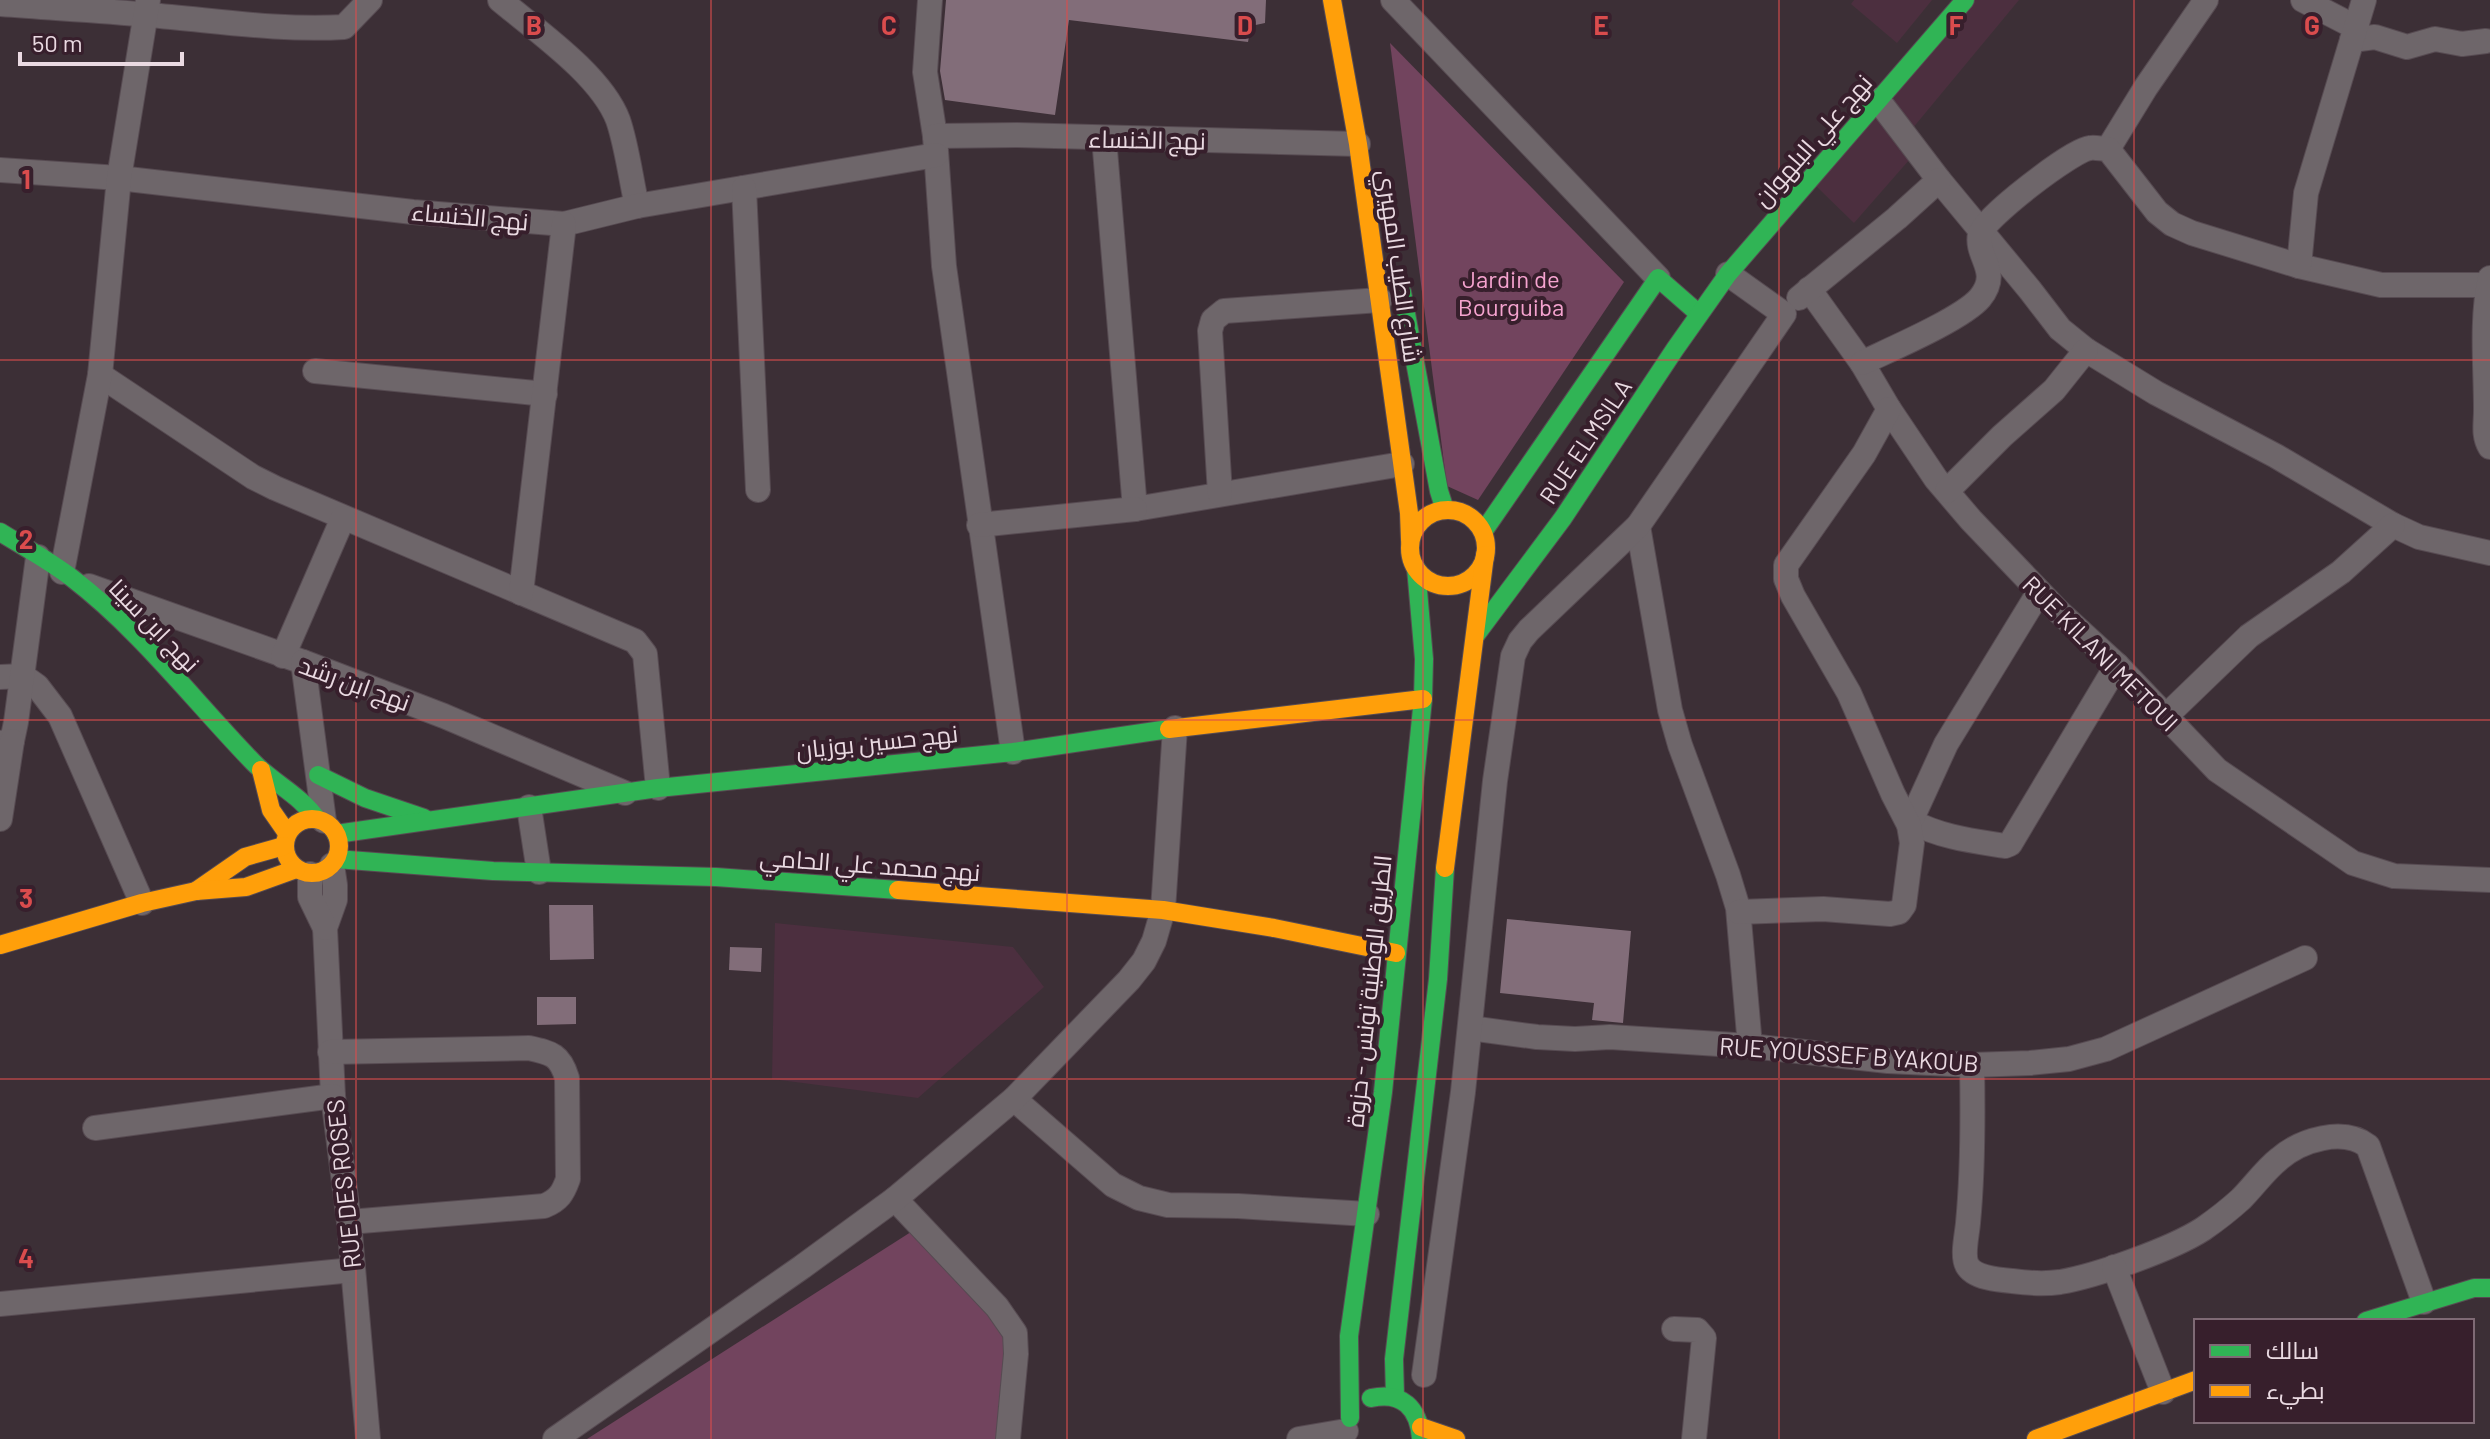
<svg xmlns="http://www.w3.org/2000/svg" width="2490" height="1439" viewBox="0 0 2490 1439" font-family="Barlow,Cairo,sans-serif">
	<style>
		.built { fill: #4c2f3f }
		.green { fill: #72445e }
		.building { fill: #826d79 }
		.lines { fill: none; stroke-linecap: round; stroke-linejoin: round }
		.street-casing { stroke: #574b52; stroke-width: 26 }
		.fast-casing { stroke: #574b52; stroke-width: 20 }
		.slow-casing { stroke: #574b52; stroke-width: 20 }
		.street { stroke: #6e666a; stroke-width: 24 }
		.fast { stroke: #30b455; stroke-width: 18 }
		.slow { stroke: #ff9f0a; stroke-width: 18 }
		.grid { fill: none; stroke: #da4c4d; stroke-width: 2; stroke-opacity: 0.55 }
		.labels { text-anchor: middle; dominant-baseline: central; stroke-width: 8; stroke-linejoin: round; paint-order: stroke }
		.street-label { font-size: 24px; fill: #eadae2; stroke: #371f2c }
		.park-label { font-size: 24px; fill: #f5a3cf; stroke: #371f2c }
		.grid-label { font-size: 26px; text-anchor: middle; font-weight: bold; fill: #da4c4d; stroke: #371f2c; stroke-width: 8; stroke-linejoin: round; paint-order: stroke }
	</style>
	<rect width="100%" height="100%" fill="#3c2f36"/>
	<!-- built -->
	<g class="built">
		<polygon points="1854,0 1932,0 1897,43 1851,4"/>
		<polygon points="1964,0 2019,0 1912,129 1885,98"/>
		<polygon points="1872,108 1910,159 1854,223 1816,186"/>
		<polygon points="775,923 1013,947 1044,987 918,1098 772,1079"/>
	</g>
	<!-- green -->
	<g class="green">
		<polygon points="1390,43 1624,282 1478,500 1447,486"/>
		<polygon points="914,1230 993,1316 1008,1343 1002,1439 587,1439"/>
	</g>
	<!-- building -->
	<g class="building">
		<polygon points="946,0 1266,0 1265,23 1251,26 1248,42 1069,20 1055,115 945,100 940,71"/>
		<polygon points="549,905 593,905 594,959 550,960"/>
		<polygon points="1507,919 1631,931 1623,1023 1592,1020 1594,1003 1500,993"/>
		<polygon points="730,947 762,948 761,972 729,970"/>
		<polygon points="537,997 576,997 576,1024 537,1025"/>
	</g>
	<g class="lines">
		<!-- street casing -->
		<g class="street-casing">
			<g id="street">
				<path d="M500,0c37,31 101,75 118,120 9,26 13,60 19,86"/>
				<polyline points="930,0 925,72 935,136 944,266 1013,752"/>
				<polyline points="1393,0 1658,278"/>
				<polyline points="2303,0 2357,28"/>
				<path d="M0,4c49,4 99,6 148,11 65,5 131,16 196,12l26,-27"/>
				<polyline points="2352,40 2375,37 2407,47 2435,39 2462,44 2486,41"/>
				<polyline points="1878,100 1939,180 2030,290 2060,329 2086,350 2156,393 2276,456 2393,525 2419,537 2490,553"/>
				<polyline points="935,136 1017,135 1358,144"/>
				<polyline points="1104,138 1135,509 1402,464"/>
				<polyline points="2108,149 2146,87 2206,0"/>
				<polyline points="0,170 119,178 413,212 564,224 637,206 936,155"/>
				<polyline points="744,188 758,490"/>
				<polyline points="2299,266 2381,285 2488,285"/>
				<path d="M2490,278c-9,44 -4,88 -4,132 0,14 -3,25 4,37"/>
				<polyline points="1809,289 1862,363 1889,409 1936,479 1971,520 2057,610 2117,665 2217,770 2353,863 2394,876 2490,880"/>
				<polyline points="1799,298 1897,218 1939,180"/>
				<path d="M1862,363c27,-13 100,-44 118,-65 22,-27 -5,-41 0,-64 4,-16 92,-84 110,-86 5,-1 12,1 18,1l49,63 15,12 20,9 107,33 7,-73 58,-193"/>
				<polyline points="315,371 545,394"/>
				<polyline points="100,375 253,477 275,488 635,641 645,654 658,788"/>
				<polyline points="1947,491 2002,436 2054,390 2086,350"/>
				<polyline points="1220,494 1210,331 1213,320 1224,311 1380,300"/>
				<polyline points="979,525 1135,509"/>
				<polyline points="1638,526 1670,710 1680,745 1728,875 1738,908 1750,1046"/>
				<polyline points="62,572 100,375 119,178 148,0"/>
				<polyline points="89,586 303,662 444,716 625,793"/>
				<polyline points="521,593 564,224"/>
				<polyline points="283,656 343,518"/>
				<polyline points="303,662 324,821"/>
				<polyline points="0,677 23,676 37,686 60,716 142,903"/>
				<polyline points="2165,717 2249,636 2341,572 2393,525"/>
				<polyline points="0,743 12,741 16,722 38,557"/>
				<polyline points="529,807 539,872"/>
				<polyline points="0,819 12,741"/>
				<path d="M1911,821c28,16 63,20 94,25l5,-2 107,-179"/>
				<polyline points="1909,825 1946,744 2039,592"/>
				<polyline points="332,865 335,885 335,900 325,928 333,1096 349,1222 368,1439"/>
				<polyline points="310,874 310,897 325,928"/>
				<polyline points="1739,912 1823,909 1890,914 1899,912 1904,905 1912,843 1909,825 1893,794 1849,693 1793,596 1786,579 1786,565 1864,454 1889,409"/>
				<polyline points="1470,1028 1537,1037 1575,1039 1610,1037 1750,1046 1888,1061 1972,1065 2030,1063 2069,1059 2106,1049 2305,958"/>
				<path d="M330,1052l199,-4c23,5 31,7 38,30l1,101c-5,14 -9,21 -24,27l-195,16"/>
				<path d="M1972,1065c1,53 1,106 -4,158 -1,12 -6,32 -1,42 7,13 32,15 45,16 15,2 33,3 48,1 36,-6 112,-33 143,-53 13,-9 27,-20 38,-30 13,-13 24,-29 38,-40 22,-19 64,-32 89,-13l56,156"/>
				<polyline points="1014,1099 1113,1185 1139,1198 1168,1205 1238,1206 1367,1214"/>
				<polyline points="95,1128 333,1096"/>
				<polyline points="895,1199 997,1307 1015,1333 1016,1354 1008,1439"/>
				<polyline points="2114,1267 2163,1392"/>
				<polyline points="0,1304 353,1270"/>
				<polyline points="1674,1329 1697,1330 1704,1338 1694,1439"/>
				<polyline points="1424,1375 1463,1092 1495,781 1513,656 1520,641 1529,630 1638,526 1784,314 1728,274"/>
				<polyline points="555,1439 802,1267 895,1199 1014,1099 1129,980 1144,961 1154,941 1163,910 1175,728"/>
				<polyline points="1299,1439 1346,1431"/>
			</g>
		</g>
		<!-- fast casing -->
		<g class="fast-casing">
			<g id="fast">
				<polyline points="1402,292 1439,491 1445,510"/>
				<path d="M0,532c24,15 50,29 72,46 68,52 122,123 181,184 20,21 47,33 64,57"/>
				<polyline points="1483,532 1658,278 1698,313"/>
				<polyline points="1475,636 1563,518 1675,349 1728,274 1965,0"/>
				<polyline points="318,775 365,798 424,818"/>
				<polyline points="336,834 658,788 1013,752 1169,729"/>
				<polyline points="336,859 493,871 716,877 898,890"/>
				<polyline points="2366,1321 2474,1288 2490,1288"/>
				<polyline points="1395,1396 1394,1359 1438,979 1445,868"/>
				<path d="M1371,1398c31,-7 48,10 50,41"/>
				<polyline points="1350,1418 1349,1336 1383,1092 1423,699 1424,659 1416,568"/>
			</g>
		</g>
		<!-- slow casing -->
		<g class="slow-casing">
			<g id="slow">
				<polyline points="1332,0 1358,144 1409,513 1410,540"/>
				<circle cx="1448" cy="548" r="38"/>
				<polyline points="1169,729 1423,699"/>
				<polyline points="261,770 271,810 287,833"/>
				<circle cx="312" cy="846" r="27"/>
				<polyline points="1445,868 1485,555"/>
				<polyline points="898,890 1163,910 1274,928 1396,953"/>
				<polyline points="196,891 245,857 284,846"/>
				<polyline points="0,945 142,903 196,891 246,887 296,869"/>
				<polyline points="1421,1427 1456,1439"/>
				<polyline points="2036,1439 2196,1380"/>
			</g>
		</g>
		<!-- street -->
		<use href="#street" class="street"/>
		<!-- fast -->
		<use href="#fast" class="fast"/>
		<!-- slow -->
		<use href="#slow" class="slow"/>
	</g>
	<!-- grid -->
	<path class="grid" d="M356,0v1439M711,0v1439M1067,0v1439M1423,0v1439M1779,0v1439M2134,0v1439M0,360h2490M0,720h2490M0,1079h2490"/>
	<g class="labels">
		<!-- street labels -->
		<g class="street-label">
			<text transform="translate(1147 139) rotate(1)">نهج الخنساء</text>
			<text transform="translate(1812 140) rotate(-49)">نهج علي البلهوان</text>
			<text transform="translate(470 216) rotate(5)">نهج الخنساء</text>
			<text transform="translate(1400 266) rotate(82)">شارع الطيب المهيري</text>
			<text transform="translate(1585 441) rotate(-56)">RUE ELMSILA</text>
			<text transform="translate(155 625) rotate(46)">نهج ابن سينا</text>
			<text transform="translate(2101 653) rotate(45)">RUE KILANI METOUI</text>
			<text transform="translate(355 683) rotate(20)">نهج ابن رشد</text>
			<text transform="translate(877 741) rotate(-6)">نهج حسين بوزيان</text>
			<text transform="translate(870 864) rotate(4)">نهج محمد علي الحامي</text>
			<text transform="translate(1368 991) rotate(-84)">الطريق الوطنية تونس - حزوة</text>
			<text transform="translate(1849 1054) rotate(4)">RUE YOUSSEF B YAKOUB</text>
			<text transform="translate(343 1184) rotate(-96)">RUE DES ROSES</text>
		</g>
		<!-- park labels -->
		<g class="park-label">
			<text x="1511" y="278">Jardin de<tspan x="1511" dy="28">Bourguiba</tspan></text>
		</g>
	</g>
	<g class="grid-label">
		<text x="534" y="35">B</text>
		<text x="889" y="35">C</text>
		<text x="1245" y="35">D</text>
		<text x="1601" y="35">E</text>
		<text x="1956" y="35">F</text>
		<text x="2312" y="35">G</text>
		<text x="26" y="189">1</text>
		<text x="26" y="549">2</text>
		<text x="26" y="908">3</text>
		<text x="26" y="1268">4</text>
	</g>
	<!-- legend -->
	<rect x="2194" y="1319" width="280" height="104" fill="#371f2c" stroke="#7f6a75" stroke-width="2"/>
	<rect x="2210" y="1345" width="40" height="12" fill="#30b455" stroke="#7f6a75" stroke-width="2"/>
	<text x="2266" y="1359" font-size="24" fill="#eadae2">سالك</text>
	<rect x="2210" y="1385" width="40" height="12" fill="#ff9f0a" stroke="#7f6a75" stroke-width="2"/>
	<text x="2266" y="1399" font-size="24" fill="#eadae2">بطيء</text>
	<!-- scale -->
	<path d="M20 52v12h162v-12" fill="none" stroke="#eadae2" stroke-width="4"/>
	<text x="32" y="52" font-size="24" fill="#eadae2" stroke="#371f2c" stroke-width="6" paint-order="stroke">50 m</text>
</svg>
